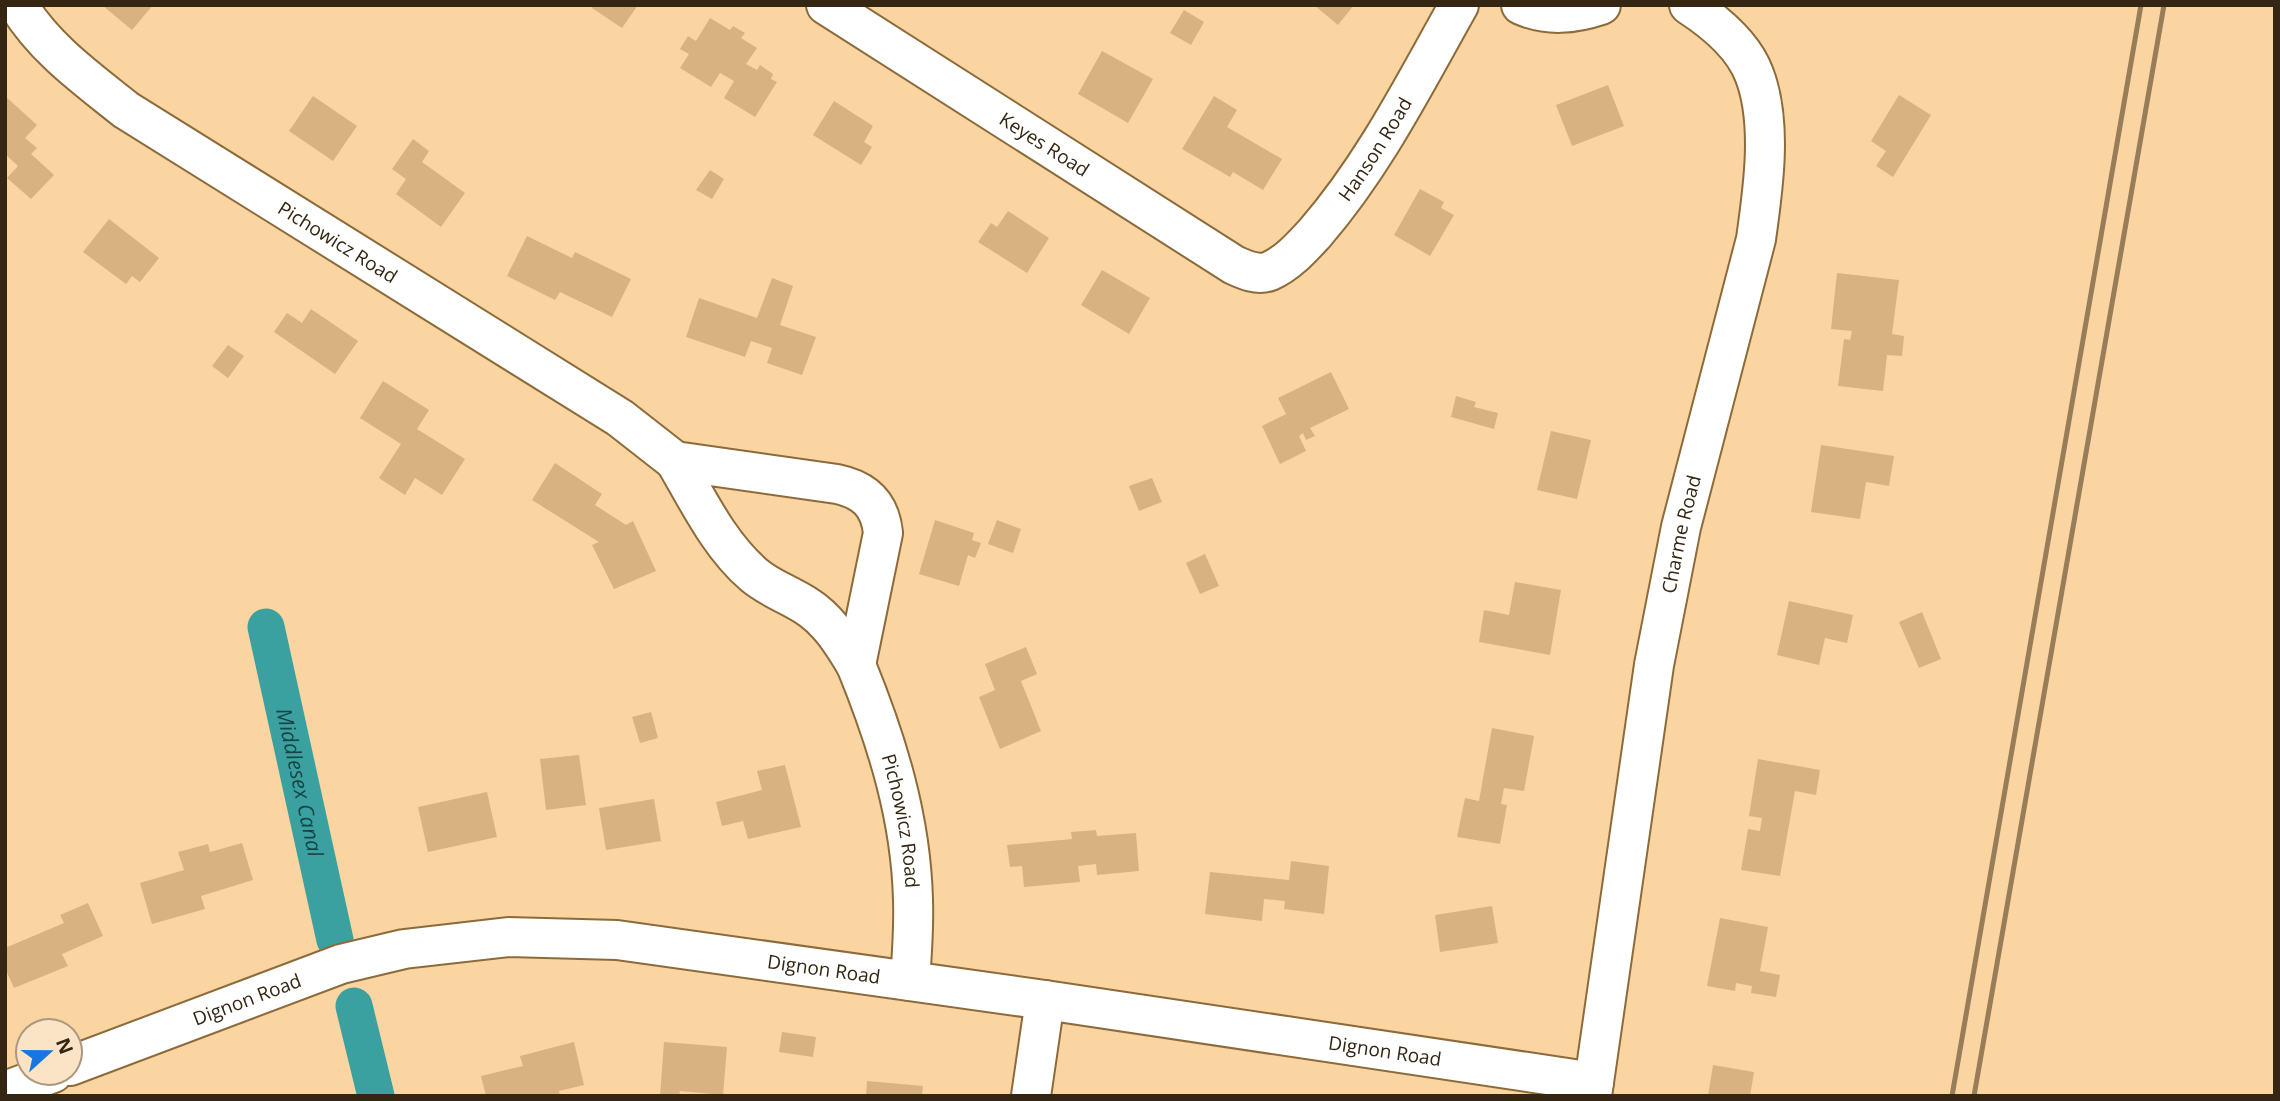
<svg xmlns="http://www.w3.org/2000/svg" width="2280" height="1101" viewBox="0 0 2280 1101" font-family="'Open Sans',sans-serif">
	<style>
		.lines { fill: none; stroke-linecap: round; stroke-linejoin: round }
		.canal { stroke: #3ba0a0; stroke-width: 37 }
		.building { fill: #d8b381 }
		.minor-casing { stroke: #8c6b3a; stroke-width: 42 }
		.minor { stroke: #fff; stroke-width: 38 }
		.rail { stroke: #987d5a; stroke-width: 5 }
		.labels { text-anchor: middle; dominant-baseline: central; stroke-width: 7; stroke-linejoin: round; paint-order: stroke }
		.street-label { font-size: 19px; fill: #342612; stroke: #fbe4c6 }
		.water-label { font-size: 21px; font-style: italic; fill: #164444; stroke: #fbe4c6 }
	</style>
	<rect width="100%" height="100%" fill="#fad4a1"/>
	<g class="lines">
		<!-- canal -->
		<g class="canal">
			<path id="s1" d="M266,627l69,313"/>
			<polyline points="354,1006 376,1096"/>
		</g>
	</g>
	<!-- building -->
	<g class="building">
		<polygon points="102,5 153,5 132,30"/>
		<polygon points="594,5 638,5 622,28 592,8"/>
		<polygon points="1314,5 1354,5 1338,25"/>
		<polygon points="1184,10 1204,22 1191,45 1170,33"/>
		<polygon points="710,18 730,30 733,26 745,33 741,38 757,48 746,64 757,70 760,65 773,74 771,79 777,82 755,117 724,98 734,81 720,73 711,87 680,68 689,54 680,49 688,36 696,41"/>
		<polygon points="1102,51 1153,79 1128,123 1078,94"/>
		<polygon points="1608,85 1624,126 1572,146 1556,105"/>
		<polygon points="1899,95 1931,115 1893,177 1876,166 1886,151 1871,141"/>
		<polygon points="5,96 37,125 25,138 37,148 31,154 54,175 31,199 7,178 18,166 5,154"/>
		<polygon points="313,96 357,126 333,161 289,131"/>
		<polygon points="1214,96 1237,110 1227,127 1282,159 1263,190 1233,172 1230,177 1182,149"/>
		<polygon points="834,101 873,126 864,142 872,147 861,165 813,135"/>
		<polygon points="413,139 429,151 422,162 465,193 441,227 396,194 406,179 392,169"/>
		<polygon points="710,170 724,179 712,199 696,190"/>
		<polygon points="1420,189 1444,202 1441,208 1454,215 1430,256 1394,235"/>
		<polygon points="1008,211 1049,238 1027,273 978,242 991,223 997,227"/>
		<polygon points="109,219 159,258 140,282 132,276 126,284 83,252"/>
		<polygon points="527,236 572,258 575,252 631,279 612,317 560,292 555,300 507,276"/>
		<polygon points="1102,270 1150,298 1129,334 1081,305"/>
		<polygon points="1837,273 1899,280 1892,334 1904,336 1902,356 1887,355 1883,391 1838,386 1844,339 1850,340 1852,331 1831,329"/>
		<polygon points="772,278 793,286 780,325 816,337 802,375 767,363 772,348 751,341 745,357 686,337 699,298 757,318"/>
		<polygon points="311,309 358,341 335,374 274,332 287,313 302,323"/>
		<polygon points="228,345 244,356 228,378 212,366"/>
		<polygon points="1331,372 1349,409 1310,428 1315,436 1306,440 1303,433 1299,436 1306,451 1280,464 1262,426 1286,414 1278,398"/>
		<polygon points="383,381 429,410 417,429 465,459 442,495 415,478 405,495 379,478 401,444 360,418"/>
		<polygon points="1456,396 1476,402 1474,407 1498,413 1494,429 1451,417"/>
		<polygon points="1551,431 1591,440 1577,499 1537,490"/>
		<polygon points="1821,445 1894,456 1889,486 1866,482 1860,519 1811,512"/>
		<polygon points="555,463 602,494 595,505 626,525 633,521 656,571 614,589 592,545 599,542 532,500"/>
		<polygon points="1152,478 1162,502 1139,511 1129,486"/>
		<polygon points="935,520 974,533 972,540 981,543 975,558 968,555 959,586 919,574"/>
		<polygon points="997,520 1021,529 1013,553 988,544"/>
		<polygon points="1205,554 1219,586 1200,594 1186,563"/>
		<polygon points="1515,582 1561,590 1550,655 1479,642 1484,610 1509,615"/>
		<polygon points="1789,601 1853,615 1847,643 1825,638 1819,665 1777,655"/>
		<polygon points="1922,612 1941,659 1919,668 1899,622"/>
		<polygon points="1026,647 1037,674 1021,681 1041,731 1000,749 979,697 995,690 985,664"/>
		<polygon points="651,712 658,738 640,743 632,717"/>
		<polygon points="1492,728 1534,736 1524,791 1504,788 1501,804 1507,805 1500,844 1457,837 1465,798 1479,801"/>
		<polygon points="579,755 586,805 546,810 540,759"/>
		<polygon points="1758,759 1820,770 1816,795 1795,791 1780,876 1741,870 1748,829 1760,831 1762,818 1749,816"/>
		<polygon points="785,765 801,827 748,839 743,821 722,826 716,802 762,790 757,771"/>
		<polygon points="487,792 497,837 428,852 418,807"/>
		<polygon points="654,799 661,841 606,850 599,808"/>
		<polygon points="1096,830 1097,836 1136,833 1139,871 1097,875 1096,864 1078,866 1080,882 1024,887 1022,866 1010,867 1007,845 1072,839 1071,832"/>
		<polygon points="242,843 253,880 201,896 205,909 152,924 140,883 184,870 178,852 208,844 210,852"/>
		<polygon points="1291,861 1329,866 1324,914 1284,909 1285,901 1264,899 1262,921 1205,914 1210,872 1289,880"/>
		<polygon points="88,903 103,936 62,954 68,966 14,988 5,968 5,948 64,923 60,915"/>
		<polygon points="1492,906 1498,943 1440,952 1435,915"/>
		<polygon points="1720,918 1768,927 1760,971 1780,975 1776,997 1751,993 1752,986 1736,983 1735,991 1707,986"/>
		<polygon points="782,1032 816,1037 813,1057 779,1052"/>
		<polygon points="574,1042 584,1085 559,1091 560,1096 486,1096 481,1076 523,1066 520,1056"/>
		<polygon points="664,1042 727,1047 723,1095 680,1091 679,1096 660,1096"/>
		<polygon points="1713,1065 1754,1072 1750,1096 1708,1096"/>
		<polygon points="867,1081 923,1086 922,1096 866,1096"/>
	</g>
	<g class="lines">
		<!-- minor casing -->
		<g class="minor-casing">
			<g id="minor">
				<path id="s2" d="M18,5c27,44 68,73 108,105l494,308 55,43"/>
				<path id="s3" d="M826,5l408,260c11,5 24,11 36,6 18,-8 32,-24 45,-38 59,-68 100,-150 144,-228"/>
				<path d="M1521,5c27,12 53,9 80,0"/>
				<path d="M675,461l162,23c28,6 43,20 46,49l-27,132c-14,-23 -28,-46 -51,-60 -17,-11 -36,-17 -51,-30 -35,-30 -56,-75 -79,-114z"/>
				<path id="s4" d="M856,665c31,76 55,153 57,235 1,27 -1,54 -3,81"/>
				<path id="s5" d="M70,1066l271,-102 63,-15 104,-12 109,3 428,60 549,82"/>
				<polyline points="5,1091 53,1073"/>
				<polyline points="1031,1096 1045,1000"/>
				<path id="s6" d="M1592,1096l62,-431 27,-138 75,-288c7,-49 17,-117 -2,-165 -11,-29 -39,-52 -65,-69"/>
			</g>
		</g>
		<!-- minor -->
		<use href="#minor" class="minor"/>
		<!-- rail -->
		<g class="rail">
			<polyline points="1952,1096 2141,5"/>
			<polyline points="1974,1096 2164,5"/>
		</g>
	</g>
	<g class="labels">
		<!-- street labels -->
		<g class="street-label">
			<text stroke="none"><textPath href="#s3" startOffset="259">Keyes Road</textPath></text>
			<text stroke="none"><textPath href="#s3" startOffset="684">Hanson Road</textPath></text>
			<text stroke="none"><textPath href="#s2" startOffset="401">Pichowicz Road</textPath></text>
			<text stroke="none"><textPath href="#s6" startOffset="569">Charme Road</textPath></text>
			<text stroke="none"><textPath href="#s4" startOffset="163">Pichowicz Road</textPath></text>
			<text stroke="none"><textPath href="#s5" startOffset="777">Dignon Road</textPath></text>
			<text stroke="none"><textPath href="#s5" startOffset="189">Dignon Road</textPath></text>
			<text stroke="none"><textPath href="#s5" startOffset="1344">Dignon Road</textPath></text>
		</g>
		<!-- water labels -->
		<g class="water-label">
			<text stroke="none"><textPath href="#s1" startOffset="159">Middlesex Canal</textPath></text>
		</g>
	</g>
	<!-- border -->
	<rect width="2280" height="1101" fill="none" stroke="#342612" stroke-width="14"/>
	<!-- north arrow -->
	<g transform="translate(49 1052) rotate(69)"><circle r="33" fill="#fbe4c6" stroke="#ab987e" stroke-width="2"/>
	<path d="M0-5L12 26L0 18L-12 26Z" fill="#1776df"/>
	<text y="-10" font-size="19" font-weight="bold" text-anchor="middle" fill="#342612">N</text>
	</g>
</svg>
